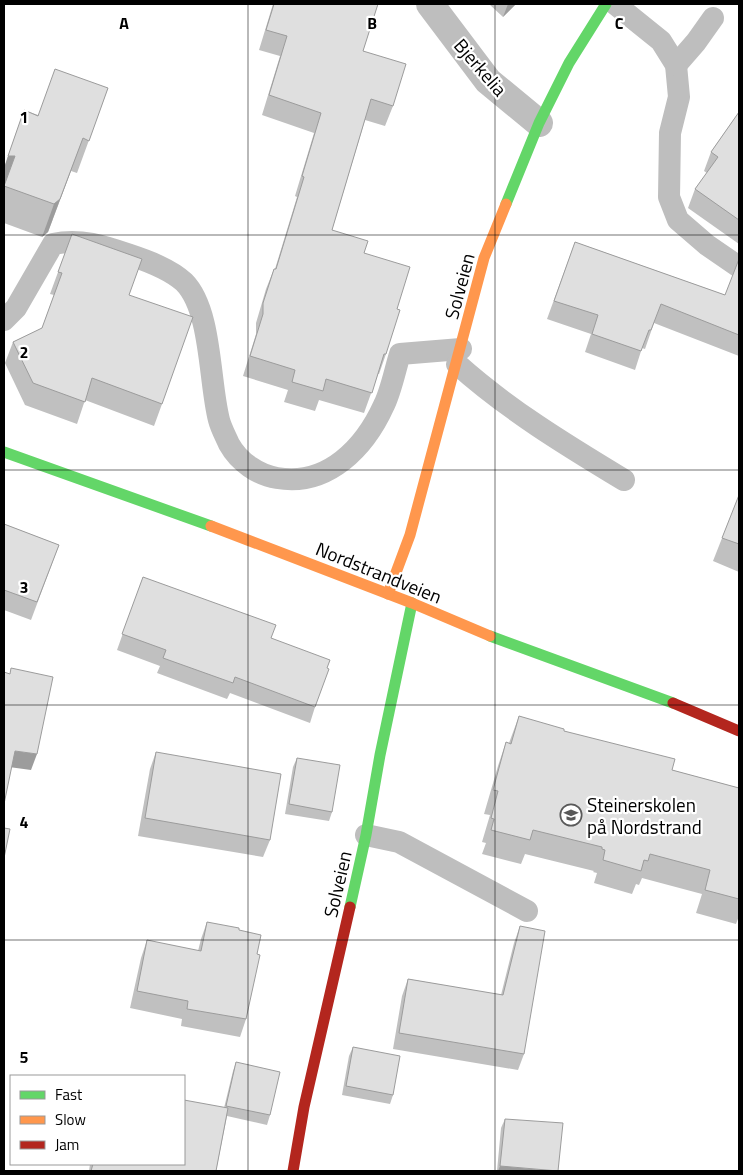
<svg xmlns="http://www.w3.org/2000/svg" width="743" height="1175" viewBox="0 0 743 1175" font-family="'Titillium Web',sans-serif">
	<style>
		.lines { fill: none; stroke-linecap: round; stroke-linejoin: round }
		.lane { stroke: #bebebe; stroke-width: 22 }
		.street { stroke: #bebebe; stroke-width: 28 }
		.fast { stroke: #63d668; stroke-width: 11 }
		.slow { stroke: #ff974d; stroke-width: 11 }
		.jam { stroke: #b3261e; stroke-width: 11 }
		.wall { fill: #c0c0c0 }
		.shaded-wall { fill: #9c9c9c }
		.building { fill: #dfdfdf; stroke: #9c9c9c }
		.grid { fill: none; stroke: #000; stroke-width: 1; stroke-opacity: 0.55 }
		.labels { text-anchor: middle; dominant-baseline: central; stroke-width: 4.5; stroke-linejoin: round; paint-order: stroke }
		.street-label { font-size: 19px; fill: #000; stroke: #fff }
		.poi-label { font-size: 19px; fill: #000; stroke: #fff; text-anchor: start }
		.grid-label { font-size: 16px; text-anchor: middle; font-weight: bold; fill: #000; stroke: #fff; stroke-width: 4.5; stroke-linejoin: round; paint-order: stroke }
	</style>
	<rect width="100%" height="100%" fill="#fff"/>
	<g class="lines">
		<!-- lane -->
		<g class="lane">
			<polyline points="615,4 661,41 676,65 679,97 670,133 669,197 678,220 707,245 739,267"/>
			<polyline points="676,65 696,42 713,18"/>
			<path d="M4,320l12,-12 37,-64c27,-6 51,2 77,11 18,6 40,14 54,27 28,28 25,100 35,138 2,8 7,17 10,24 10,18 29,31 48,34 51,9 88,-31 107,-73 7,-14 11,-35 16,-51l61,-5"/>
			<path d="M457,364c50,45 109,81 167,116"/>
			<polyline points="366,835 399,842 527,911"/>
		</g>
		<!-- street -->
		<polyline class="street" points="430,4 488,81 539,123"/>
		<!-- fast -->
		<g class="fast">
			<polyline points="506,204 539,123 569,63 606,4"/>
			<polyline points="4,452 211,526"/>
			<polyline points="490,636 673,703"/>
			<polyline points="350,907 366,835 380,755 412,603"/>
		</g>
		<!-- slow -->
		<g class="slow">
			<polyline points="211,526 412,603 490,636"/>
			<polyline points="388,594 410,535 484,258 506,204"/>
		</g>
		<!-- jam -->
		<g class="jam">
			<polyline points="673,703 739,731"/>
			<polyline points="293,1171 304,1107 350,907"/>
		</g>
	</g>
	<!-- wall -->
	<g class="wall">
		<polygon points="273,4 378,4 363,51 393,106 385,126 365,120 332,230 364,253 397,309 386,354 379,374 378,374 364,413 319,400 315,411 284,402 288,390 243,376 256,334 256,323 266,289 274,269 275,269 297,197 295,196 314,133 262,115 280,56 259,50"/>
		<polygon points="489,4 516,4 503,17"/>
		<polygon points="108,88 77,173 71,171 48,232 42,237 4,223 4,168 24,110 38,115"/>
		<polygon points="739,112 739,244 688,208 695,189 707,173 704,171 711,152"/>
		<polygon points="72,234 129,295 162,404 154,426 85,400 77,424 25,405 5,363 13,342 42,328 54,295 50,294"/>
		<polygon points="575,242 725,295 739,260 739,356 654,323 645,349 642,348 635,370 585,352 591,334 547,319"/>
		<polygon points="739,495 739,572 713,561"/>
		<polygon points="4,524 59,545 31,620 4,610"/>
		<polygon points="143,577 271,638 315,707 310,723 230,693 227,699 157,673 160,666 117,650"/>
		<polygon points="519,716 564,731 672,770 739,788 739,916 736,924 696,913 702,894 642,878 639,885 636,884 632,894 594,883 597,873 593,872 594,871 525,854 521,864 482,854 486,843 482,842 490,815 484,814 498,766 506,742 509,743"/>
		<polygon points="156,752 270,840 263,857 138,836 150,769"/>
		<polygon points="297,758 332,812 329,821 285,814 293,767"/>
		<polygon points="207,922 239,930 257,954 246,1019 240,1037 181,1026 182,1019 130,1008 141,958 147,940 198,951 201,939"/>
		<polygon points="520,926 524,1054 518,1070 393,1049 402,996 408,979 501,995 514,943"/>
		<polygon points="353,1047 393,1095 390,1104 342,1095 349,1056"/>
		<polygon points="236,1062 270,1115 267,1125 227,1116 216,1171 89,1171 90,1164 184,1164 224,1108 233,1071"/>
		<polygon points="505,1119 558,1171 497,1171 501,1128"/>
	</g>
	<!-- shaded-wall -->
	<g class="shaded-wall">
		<polygon points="508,4 516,4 503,17"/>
		<polygon points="83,138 48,232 42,237 54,204"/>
		<polygon points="8,156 15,156 4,186 4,168"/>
		<polygon points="15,751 37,754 31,770 9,767"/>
		<polygon points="500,1166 552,1171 498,1171"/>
	</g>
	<!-- building -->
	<g class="building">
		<polygon points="274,4 378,4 363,51 406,64 393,106 371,99 332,230 368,241 364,253 410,267 397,309 400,310 386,354 384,354 372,393 326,379 323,391 292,382 295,370 250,356 263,314 263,303 274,269 276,269 304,177 302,176 321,113 269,95 287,36 266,30"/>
		<polygon points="55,69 108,88 89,141 83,138 60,199 54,204 4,186 15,156 8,156 24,110 38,116"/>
		<polygon points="739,112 739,220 695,189 718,157 711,152"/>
		<polygon points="72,234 142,259 129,295 193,317 162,404 92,378 85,402 33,383 13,342 42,328 62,273 58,272"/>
		<polygon points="575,242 725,295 739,259 739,335 661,304 651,330 649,330 641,351 592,334 598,315 554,301"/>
		<polygon points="739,495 739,544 722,538"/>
		<polygon points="4,524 59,545 37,602 4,590"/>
		<polygon points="143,577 276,625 271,638 330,660 327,668 329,669 315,707 235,677 233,683 163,658 166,650 122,634"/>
		<polygon points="11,668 53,677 37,754 15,751 4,804 4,672 10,674"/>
		<polygon points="519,716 564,729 564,731 675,759 672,770 739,788 739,899 705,890 710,870 650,854 648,861 644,860 641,871 603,860 605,850 602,849 602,847 533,830 530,840 491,830 494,819 491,818 498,791 493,790 506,742 511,744"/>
		<polygon points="156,752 281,774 270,840 145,818"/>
		<polygon points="297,758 340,765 332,812 289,804"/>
		<polygon points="4,828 10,829 4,858"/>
		<polygon points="207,922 239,928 239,930 261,935 257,954 260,955 246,1019 187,1009 188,1001 137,991 147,940 201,951"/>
		<polygon points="520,926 545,931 524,1054 399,1033 408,979 503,995"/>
		<polygon points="353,1047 400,1056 393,1095 346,1086"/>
		<polygon points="236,1062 280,1072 270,1115 226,1106"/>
		<polygon points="184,1100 228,1108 216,1171 91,1171 93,1164 184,1164"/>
		<polygon points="505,1119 563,1123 558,1171 500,1166"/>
	</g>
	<!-- grid -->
	<path class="grid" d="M248,4v1167M495,4v1167M4,235h735M4,470h735M4,705h735M4,940h735"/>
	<!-- icons -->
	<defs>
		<g id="school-ring" transform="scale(1.125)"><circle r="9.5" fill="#fff" stroke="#595959" stroke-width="1.5"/><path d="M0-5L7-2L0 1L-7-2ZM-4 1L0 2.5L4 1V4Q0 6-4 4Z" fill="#595959"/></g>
	</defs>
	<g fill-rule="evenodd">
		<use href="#school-ring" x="571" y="815"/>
	</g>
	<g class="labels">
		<!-- street labels -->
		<g class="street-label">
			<text transform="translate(481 67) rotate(49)">Bjerkelia</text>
			<text transform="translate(459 286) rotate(-75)">Solveien</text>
			<text transform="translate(379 572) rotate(22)">Nordstrandveien</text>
			<text transform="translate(337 884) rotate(-77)">Solveien</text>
		</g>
		<!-- poi labels -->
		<g class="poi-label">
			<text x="587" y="804">Steinerskolen<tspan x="587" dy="22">på Nordstrand</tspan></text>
		</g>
	</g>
	<g class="grid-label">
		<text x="124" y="29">A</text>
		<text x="372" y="29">B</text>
		<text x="619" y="29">C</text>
		<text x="24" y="123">1</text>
		<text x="24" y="358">2</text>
		<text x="24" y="593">3</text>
		<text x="24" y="828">4</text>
		<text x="24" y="1063">5</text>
	</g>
	<!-- border -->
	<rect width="743" height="1175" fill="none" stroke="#000000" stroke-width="10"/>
	<!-- legend -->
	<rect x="10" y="1075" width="175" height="90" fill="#ffffff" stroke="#999999"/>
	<rect x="20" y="1091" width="25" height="8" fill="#63d668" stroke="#999999"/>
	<text x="55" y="1100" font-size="15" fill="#000000">Fast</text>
	<rect x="20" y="1116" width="25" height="8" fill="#ff974d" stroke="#999999"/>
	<text x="55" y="1125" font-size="15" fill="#000000">Slow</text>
	<rect x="20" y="1141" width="25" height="8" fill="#b3261e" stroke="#999999"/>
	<text x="55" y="1150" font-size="15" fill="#000000">Jam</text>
</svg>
